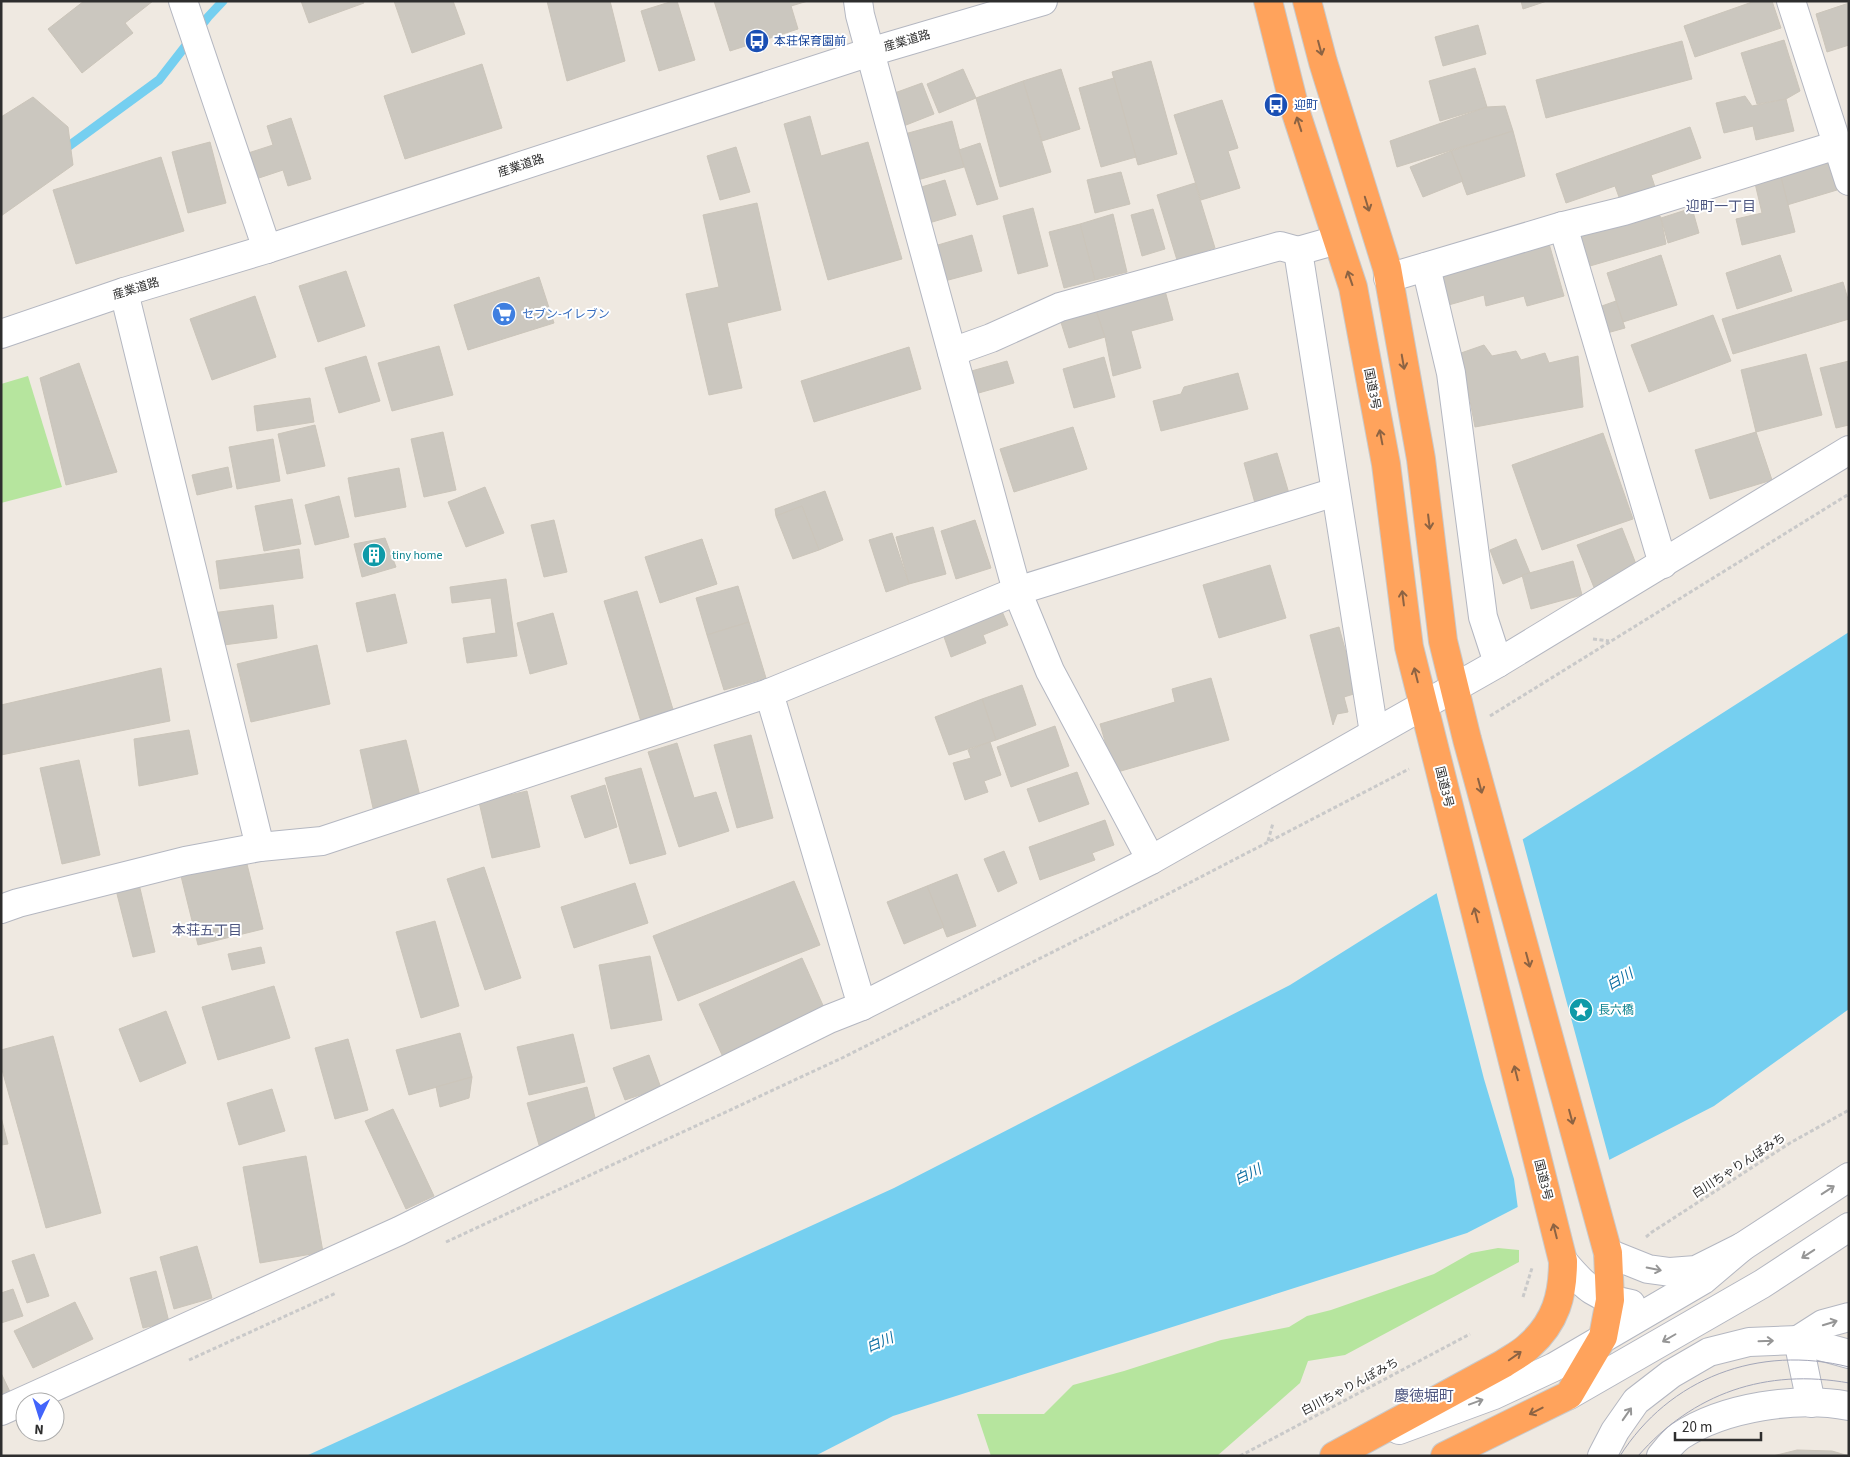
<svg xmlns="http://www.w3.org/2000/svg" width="1850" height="1457" viewBox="0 0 1850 1457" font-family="'Source Sans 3','Noto Sans JP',sans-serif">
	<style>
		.green { fill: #b6e59e }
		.water { fill: #75cff0 }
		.pier { fill: #efe9e1 }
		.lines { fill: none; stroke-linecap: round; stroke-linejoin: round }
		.stream { stroke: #75cff0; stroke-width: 9 }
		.building { fill: #cbc7bf; stroke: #cbc5ba }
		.minor-casing { stroke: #b4b7c1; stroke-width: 30 }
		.highway-casing { stroke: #c9c9c9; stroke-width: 30 }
		.path { stroke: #c9c9c9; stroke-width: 3; stroke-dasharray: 4 2.5; stroke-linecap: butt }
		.minor { stroke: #fff; stroke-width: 28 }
		.highway { stroke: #ffa35c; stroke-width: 28 }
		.tram { stroke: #a3a6b8; stroke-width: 1 }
		.oneway { stroke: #8c6343 }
		.oneway2 { stroke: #969696 }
		.labels { text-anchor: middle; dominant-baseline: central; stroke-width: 4; stroke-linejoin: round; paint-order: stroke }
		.transit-label { font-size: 12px; fill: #164399; stroke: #fff; text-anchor: start }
		.street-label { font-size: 12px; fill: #2e2e2e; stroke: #fff }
		.shop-label { font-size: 12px; fill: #366cbe; stroke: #fff; text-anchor: start }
		.culture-label { font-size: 12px; fill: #0d838f; stroke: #fff; text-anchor: start }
		.neighbourhood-label { font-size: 14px; fill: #4d5680; stroke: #fff }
		.water-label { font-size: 14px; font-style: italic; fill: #0d6fa3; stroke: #fff }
		.quarter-label { font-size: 15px; fill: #4d5680; stroke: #fff }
	</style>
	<rect width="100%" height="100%" fill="#efe9e1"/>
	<!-- green -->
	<g class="green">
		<polygon points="28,376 62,487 1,503 1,384"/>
		<polygon points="1498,1248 1519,1250 1519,1262 1345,1355 1308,1361 1300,1383 1217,1456 991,1456 977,1414 1044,1414 1073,1385 1124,1371 1221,1340 1289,1327 1307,1316 1331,1310 1434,1274 1471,1253"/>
	</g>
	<!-- water -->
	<polygon class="water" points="1849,632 1849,1009 1714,1106 1467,1233 893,1416 815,1456 306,1456 894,1188 1290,985 1635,769"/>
	<!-- pier -->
	<polygon class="pier" points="1522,837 1610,1162 1518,1209 1514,1179 1484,1079 1436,891"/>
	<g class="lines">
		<!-- stream -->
		<polyline class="stream" points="62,151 159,80 208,17 223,1"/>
	</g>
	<!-- building -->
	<g class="building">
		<polygon points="84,1 153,1 125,23 133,33 82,73 48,29"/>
		<polygon points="301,1 363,1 364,3 309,23"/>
		<polygon points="394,1 453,1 465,34 412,53"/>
		<polygon points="547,1 610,1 625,61 567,81"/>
		<polygon points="673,1 677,1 695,60 659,71 641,11"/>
		<polygon points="714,1 808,1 791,6 798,29 730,51"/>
		<polygon points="1521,1 1547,1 1523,9"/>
		<polygon points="1755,1 1772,1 1781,28 1695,57 1684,26"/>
		<polygon points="1849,3 1849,45 1827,52 1816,14"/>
		<polygon points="1478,25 1486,54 1443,66 1435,37"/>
		<polygon points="1784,40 1800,91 1786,99 1757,104 1741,53"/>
		<polygon points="1682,41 1692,79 1546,118 1536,80"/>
		<polygon points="1151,61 1177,154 1138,165 1112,72"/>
		<polygon points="482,64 502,128 405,159 384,96"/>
		<polygon points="1475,68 1487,107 1440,121 1429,81"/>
		<polygon points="963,69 976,98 939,113 927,84"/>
		<polygon points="1061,69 1080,129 1042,141 1023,81"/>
		<polygon points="1114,78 1136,157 1101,167 1079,88"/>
		<polygon points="1023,81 1051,172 1000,187 976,98"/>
		<polygon points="922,83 934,114 901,127 889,95"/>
		<polygon points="1745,96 1752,106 1786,99 1794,131 1756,140 1753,126 1724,133 1716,103"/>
		<polygon points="33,97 68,127 73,165 1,216 1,117"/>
		<polygon points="1222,100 1238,148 1228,151 1240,188 1201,200 1174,115"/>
		<polygon points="1505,106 1513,131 1397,167 1390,141 1487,107"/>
		<polygon points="810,116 821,156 868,142 902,259 828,280 784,124"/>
		<polygon points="291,118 311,179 288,186 283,170 250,181 242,155 273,145 267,126"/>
		<polygon points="952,121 964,167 914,181 901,135"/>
		<polygon points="1690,127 1701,158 1651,175 1659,199 1624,211 1615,186 1566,203 1556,174"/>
		<polygon points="1513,131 1525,176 1467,195 1451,151"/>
		<polygon points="210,142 226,203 188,213 172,152"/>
		<polygon points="980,143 998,199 977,205 959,150"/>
		<polygon points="736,147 750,192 720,200 707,156"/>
		<polygon points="1451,151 1463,181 1423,197 1410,167"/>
		<polygon points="161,157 184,231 76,264 53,190"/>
		<polygon points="1828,161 1837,190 1787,205 1780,173"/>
		<polygon points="1121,172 1130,204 1095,213 1087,180"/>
		<polygon points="1780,173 1795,232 1742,245 1736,219 1762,213 1754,179"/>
		<polygon points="945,180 956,215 929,223 918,188"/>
		<polygon points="1195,183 1215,248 1177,260 1157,195"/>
		<polygon points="757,203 781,310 727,323 742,388 709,395 686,294 719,287 703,215"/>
		<polygon points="1655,207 1661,218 1666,244 1583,268 1573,231"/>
		<polygon points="1033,208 1048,266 1018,274 1003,216"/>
		<polygon points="1692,208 1699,233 1668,243 1661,218"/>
		<polygon points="1153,209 1165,249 1142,256 1131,215"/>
		<polygon points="1113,214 1127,272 1095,280 1080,224"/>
		<polygon points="1080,224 1095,280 1064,288 1049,232"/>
		<polygon points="972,235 982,271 941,282 931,247"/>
		<polygon points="1548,240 1564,296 1527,306 1524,296 1486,306 1484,295 1445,306 1435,272"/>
		<polygon points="1661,255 1677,305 1623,322 1607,273"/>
		<polygon points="1780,255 1792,291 1737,309 1726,273"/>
		<polygon points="346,271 365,326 318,342 299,286"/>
		<polygon points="539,277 554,323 468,350 454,305"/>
		<polygon points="1843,282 1849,303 1849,319 1733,354 1722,319"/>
		<polygon points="1164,287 1173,320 1131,331 1141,368 1113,376 1105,337 1094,305"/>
		<polygon points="255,296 276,357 212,380 190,319"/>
		<polygon points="1616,301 1625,328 1607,333 1599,307"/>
		<polygon points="1094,305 1105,337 1069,348 1059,316"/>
		<polygon points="1713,315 1731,361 1649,392 1631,345"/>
		<polygon points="1484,345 1492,356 1516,351 1521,360 1545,353 1549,363 1578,356 1583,407 1475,427 1461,353"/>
		<polygon points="439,346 453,395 392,411 378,363"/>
		<polygon points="909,347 921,389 814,422 801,381"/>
		<polygon points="1806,354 1822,415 1756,432 1741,370"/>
		<polygon points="366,356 380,401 339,413 325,368"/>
		<polygon points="1104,357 1115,397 1074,408 1063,369"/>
		<polygon points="1007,361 1014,383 975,394 968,372"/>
		<polygon points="1849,361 1849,425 1836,428 1820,368"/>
		<polygon points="79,363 117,472 66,485 40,378"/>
		<polygon points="1238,373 1248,409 1161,431 1153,401 1181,394 1184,387"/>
		<polygon points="310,398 314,422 257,431 254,406"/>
		<polygon points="315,425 325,466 287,474 278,434"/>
		<polygon points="1073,427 1087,469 1014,492 1000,449"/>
		<polygon points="443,432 456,490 424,497 411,439"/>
		<polygon points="1756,432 1772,480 1710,499 1695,450"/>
		<polygon points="1603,433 1633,519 1542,550 1512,465"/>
		<polygon points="273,439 280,481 237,489 229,447"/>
		<polygon points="1277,453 1290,497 1256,507 1244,463"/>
		<polygon points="228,467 232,487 197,495 192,475"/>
		<polygon points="399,468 406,507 355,517 348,478"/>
		<polygon points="485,487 504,533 466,547 448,502"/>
		<polygon points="825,491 843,540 819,550 802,506 776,516 775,509"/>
		<polygon points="339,496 349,537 315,545 305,505"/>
		<polygon points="292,499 301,544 264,551 255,506"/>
		<polygon points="802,506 819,550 793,559 776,516"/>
		<polygon points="554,520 567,572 544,577 531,525"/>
		<polygon points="975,520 991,568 956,579 941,531"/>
		<polygon points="933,527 946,574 909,584 896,537"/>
		<polygon points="1622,528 1641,577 1597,595 1577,545"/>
		<polygon points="892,533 909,584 886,592 869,540"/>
		<polygon points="385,538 396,567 362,577 354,544"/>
		<polygon points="702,539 717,584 660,603 645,557"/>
		<polygon points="1516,539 1530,573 1503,584 1490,550"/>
		<polygon points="299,549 303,578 220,589 216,561"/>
		<polygon points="1573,561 1582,595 1531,609 1522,575"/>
		<polygon points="1270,565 1286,618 1219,638 1203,585"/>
		<polygon points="506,579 517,656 467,663 463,638 496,633 491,598 452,603 450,587"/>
		<polygon points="738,586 749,622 707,635 696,598"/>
		<polygon points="637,591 675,716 642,725 604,601"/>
		<polygon points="395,594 407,643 367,652 356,603"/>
		<polygon points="273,605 277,638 216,646 212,613"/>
		<polygon points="1001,609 1008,625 983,635 986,643 951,657 942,631"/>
		<polygon points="553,613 567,664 530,674 517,623"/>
		<polygon points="749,622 766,678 724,690 707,635"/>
		<polygon points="1339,627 1357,693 1344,697 1348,712 1337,714 1333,725 1310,635"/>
		<polygon points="317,645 330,704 251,722 237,664"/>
		<polygon points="161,668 170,721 1,755 1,705"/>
		<polygon points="1211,678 1229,740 1114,773 1100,724 1175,702 1172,689"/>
		<polygon points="1022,685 1036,725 996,740 982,699"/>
		<polygon points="982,699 996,740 949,755 935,717"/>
		<polygon points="1055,726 1069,766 1011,787 997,747"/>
		<polygon points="189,730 198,774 139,786 134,739"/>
		<polygon points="751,735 773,818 737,828 714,745"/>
		<polygon points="406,740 420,796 373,808 360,750"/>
		<polygon points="990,742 1001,775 984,781 988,792 965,800 953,763 971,758 968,750"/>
		<polygon points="677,743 694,798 716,792 729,831 679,847 648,752"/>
		<polygon points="79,760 100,855 62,864 40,768"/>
		<polygon points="641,768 666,854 630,864 605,778"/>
		<polygon points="1077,772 1089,804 1039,822 1027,789"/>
		<polygon points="605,785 617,827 585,838 571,796"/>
		<polygon points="527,791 540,847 492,858 479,802"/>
		<polygon points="1105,820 1114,845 1092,853 1095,860 1040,880 1029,847"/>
		<polygon points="1004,851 1017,883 998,892 984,859"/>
		<polygon points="245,856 263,929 198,945 180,872"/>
		<polygon points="484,867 521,978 485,990 447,879"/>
		<polygon points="957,874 976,926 947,937 927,886"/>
		<polygon points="794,881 820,945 678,1001 653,936"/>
		<polygon points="635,883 648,923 574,948 561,907"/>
		<polygon points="139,884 155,952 133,957 116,890"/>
		<polygon points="927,886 944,927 904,944 887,902"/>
		<polygon points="435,921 459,1006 421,1018 396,932"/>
		<polygon points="261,947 265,963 232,970 228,954"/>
		<polygon points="650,956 662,1020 611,1029 599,965"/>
		<polygon points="802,958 829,1019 727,1066 699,1004"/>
		<polygon points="274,986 290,1038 218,1060 202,1007"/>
		<polygon points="166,1011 186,1063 140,1082 119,1029"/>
		<polygon points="460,1033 472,1077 409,1095 396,1050"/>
		<polygon points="573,1034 585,1082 529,1095 517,1047"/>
		<polygon points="53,1036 101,1213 46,1228 1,1066 1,1050"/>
		<polygon points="348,1039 368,1110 335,1119 315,1048"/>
		<polygon points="649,1055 661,1088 625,1100 613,1068"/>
		<polygon points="472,1077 469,1098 440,1107 436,1087"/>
		<polygon points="587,1087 598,1129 539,1145 527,1103"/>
		<polygon points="272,1089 285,1131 239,1145 227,1103"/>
		<polygon points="393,1109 434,1196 406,1209 365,1121"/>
		<polygon points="1,1117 8,1144 1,1145"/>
		<polygon points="306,1156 323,1252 260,1263 243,1167"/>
		<polygon points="197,1246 212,1298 174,1309 160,1257"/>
		<polygon points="34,1254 49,1296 27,1303 12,1261"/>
		<polygon points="156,1271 169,1322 143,1328 130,1278"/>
		<polygon points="13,1289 23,1316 1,1323 1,1293"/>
		<polygon points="75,1302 93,1339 33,1368 14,1331"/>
		<polygon points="1,1373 12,1396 1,1401"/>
		<polygon points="1797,1450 1832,1451 1849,1456 1773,1456"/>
	</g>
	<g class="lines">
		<!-- minor casing -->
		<g class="minor-casing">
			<g id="minor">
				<polyline points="183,1 267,249"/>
				<polyline points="858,1 860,15 1017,591 1050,671 1151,860"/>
				<polyline points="1791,1 1849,181"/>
				<polyline points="1563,226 1663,564"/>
				<polyline points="1337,240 1298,251 1374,733"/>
				<polyline points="1426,267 1451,373 1483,617 1498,663 1849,450"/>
				<polyline points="1388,278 1563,226 1624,211 1837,145"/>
				<polyline points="124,292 260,847"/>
				<polyline points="1,334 124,292 267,249 870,52 1043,1"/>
				<polyline points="952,352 991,338 1060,307 1280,246 1298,251"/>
				<polyline points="769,693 862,1006"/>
				<polyline points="1,909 18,903 185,861 260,847 322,841 769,693 1017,591 1335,492"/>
				<polyline points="1608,1253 1648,1269 1670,1272 1696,1270 1742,1247 1849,1177"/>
				<path d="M1563,1261c23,28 33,36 68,43"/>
				<polyline points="1569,1395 1762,1284 1849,1227"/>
				<polyline points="1811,1403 1798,1340 1823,1324 1849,1317"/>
				<polyline points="1,1411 399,1231 829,1019 862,1006 1151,860 1498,663"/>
				<polyline points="1399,1430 1494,1395 1554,1367 1703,1280 1742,1247"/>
				<polyline points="1602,1456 1615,1431 1636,1401 1671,1374 1709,1352 1749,1342 1798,1340 1849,1354"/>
				<path d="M1661,1456c6,-7 12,-15 19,-20 44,-29 117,-40 169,-30"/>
			</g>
		</g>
		<!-- highway casing -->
		<g class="highway-casing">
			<g id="highway">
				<path d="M1268,1l28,112 57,174 33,177 23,183 154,614c0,34 -7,61 -34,85 -7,7 -17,12 -26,18l-169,92"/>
				<polyline points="1307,1 1323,62 1387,268 1421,459 1443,641 1467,739 1608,1253 1610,1300 1603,1337 1569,1395 1445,1456"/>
			</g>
		</g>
		<!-- path -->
		<g class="path">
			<polyline points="1593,639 1609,641"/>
			<polyline points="1490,716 1849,494"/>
			<polyline points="1268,841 1273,823"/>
			<polyline points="1646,1237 1652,1232 1790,1143 1849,1110"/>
			<polyline points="446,1242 842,1058 1166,895 1409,769"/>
			<polyline points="1523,1297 1532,1268"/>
			<polyline points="189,1360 336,1293"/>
			<polyline points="1240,1456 1470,1334"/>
		</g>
		<!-- minor -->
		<use href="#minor" class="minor"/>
		<!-- highway -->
		<use href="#highway" class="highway"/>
		<!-- tram -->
		<g class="tram">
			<path d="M1620,1456c49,-78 139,-112 229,-89"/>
			<path d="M1638,1456c55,-63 128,-88 211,-73"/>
		</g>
	</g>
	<!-- one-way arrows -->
	<defs><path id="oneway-shaft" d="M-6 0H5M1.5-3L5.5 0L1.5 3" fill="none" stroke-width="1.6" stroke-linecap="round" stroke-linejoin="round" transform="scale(1.25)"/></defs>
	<g class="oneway">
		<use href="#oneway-shaft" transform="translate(1320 48) rotate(75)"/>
		<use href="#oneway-shaft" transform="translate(1299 124) rotate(-108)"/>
		<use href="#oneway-shaft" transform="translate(1367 204) rotate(73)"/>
		<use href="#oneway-shaft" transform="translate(1350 278) rotate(-109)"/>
		<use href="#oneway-shaft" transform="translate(1403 362) rotate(80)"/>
		<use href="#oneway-shaft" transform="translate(1381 437) rotate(-101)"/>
		<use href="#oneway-shaft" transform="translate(1429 522) rotate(83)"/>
		<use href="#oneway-shaft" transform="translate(1403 598) rotate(-97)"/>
		<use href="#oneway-shaft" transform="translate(1416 675) rotate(-104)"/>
		<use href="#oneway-shaft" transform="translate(1480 786) rotate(75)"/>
		<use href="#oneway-shaft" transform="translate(1476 915) rotate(-104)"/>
		<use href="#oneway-shaft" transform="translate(1528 960) rotate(75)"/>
		<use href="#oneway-shaft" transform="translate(1516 1073) rotate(-104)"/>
		<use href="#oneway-shaft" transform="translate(1571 1117) rotate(75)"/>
		<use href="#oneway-shaft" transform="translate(1555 1231) rotate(-104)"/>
		<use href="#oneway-shaft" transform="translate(1515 1356) rotate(-35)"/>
		<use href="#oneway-shaft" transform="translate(1536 1411) rotate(153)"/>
	</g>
	<g class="oneway2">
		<use href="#oneway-shaft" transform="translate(1828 1190) rotate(-33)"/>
		<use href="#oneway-shaft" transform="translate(1808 1254) rotate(147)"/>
		<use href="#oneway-shaft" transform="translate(1654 1269) rotate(11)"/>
		<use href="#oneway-shaft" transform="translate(1830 1323) rotate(-17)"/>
		<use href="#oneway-shaft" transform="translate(1669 1338) rotate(150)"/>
		<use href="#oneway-shaft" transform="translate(1766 1341) rotate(-2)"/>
		<use href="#oneway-shaft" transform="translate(1476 1402) rotate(-20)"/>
		<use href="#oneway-shaft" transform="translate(1627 1414) rotate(-55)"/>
	</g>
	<!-- icons -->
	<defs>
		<g id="bus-disc" transform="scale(1.25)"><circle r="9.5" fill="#1a4fb4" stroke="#fff"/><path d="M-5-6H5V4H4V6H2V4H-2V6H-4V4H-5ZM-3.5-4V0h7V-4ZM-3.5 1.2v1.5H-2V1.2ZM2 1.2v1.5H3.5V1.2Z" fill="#fff"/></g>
		<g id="supermarket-disc" transform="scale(1.25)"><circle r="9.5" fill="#3f7fe0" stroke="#fff"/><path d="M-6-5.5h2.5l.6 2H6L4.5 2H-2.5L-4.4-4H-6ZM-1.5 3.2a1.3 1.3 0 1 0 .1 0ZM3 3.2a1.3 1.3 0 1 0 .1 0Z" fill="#fff"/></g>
		<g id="building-disc" transform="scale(1.25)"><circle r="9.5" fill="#0f9aa8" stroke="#fff"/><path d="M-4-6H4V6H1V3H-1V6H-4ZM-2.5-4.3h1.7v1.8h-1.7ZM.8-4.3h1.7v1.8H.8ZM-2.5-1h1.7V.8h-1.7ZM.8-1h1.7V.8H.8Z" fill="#fff"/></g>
		<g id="sight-disc" transform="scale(1.25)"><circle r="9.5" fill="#0f9aa8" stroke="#fff"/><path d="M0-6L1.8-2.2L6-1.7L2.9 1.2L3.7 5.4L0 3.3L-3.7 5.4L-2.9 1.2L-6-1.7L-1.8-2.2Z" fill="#fff"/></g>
	</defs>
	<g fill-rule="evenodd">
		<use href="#bus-disc" x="757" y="41"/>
		<use href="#bus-disc" x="1276" y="105"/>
		<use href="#supermarket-disc" x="504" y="314"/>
		<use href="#building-disc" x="374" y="555"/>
		<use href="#sight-disc" x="1581" y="1010"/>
	</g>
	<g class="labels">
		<!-- transit labels -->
		<g class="transit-label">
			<text x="774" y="41">本荘保育園前</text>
			<text x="1294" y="105">迎町</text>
		</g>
		<!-- street labels -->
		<g class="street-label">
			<text transform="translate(907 41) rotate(-16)">産業道路</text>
			<text transform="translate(521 166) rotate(-18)">産業道路</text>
			<text transform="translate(136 289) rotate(-17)">産業道路</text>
			<text transform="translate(1372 389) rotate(79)">国道3号</text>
			<text transform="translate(1444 787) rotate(76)">国道3号</text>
			<text transform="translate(1739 1166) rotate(-33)">白川ちゃりんぽみち</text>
			<text transform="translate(1543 1180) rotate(76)">国道3号</text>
			<text transform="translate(1350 1387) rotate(-28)">白川ちゃりんぽみち</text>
		</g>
		<!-- shop labels -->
		<g class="shop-label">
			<text x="522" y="314">セブン-イレブン</text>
		</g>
		<!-- culture labels -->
		<g class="culture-label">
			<text x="392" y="555">tiny home</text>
			<text x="1598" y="1010">長六橋</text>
		</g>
		<!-- neighbourhood labels -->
		<g class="neighbourhood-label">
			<text x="1721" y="207">迎町一丁目</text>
			<text x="207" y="931">本荘五丁目</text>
		</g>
		<!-- water labels -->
		<g class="water-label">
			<text transform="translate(1620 980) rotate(-30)">白川</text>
			<text transform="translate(1248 1175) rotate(-26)">白川</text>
			<text transform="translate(880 1343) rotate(-23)">白川</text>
		</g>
		<!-- quarter labels -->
		<g class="quarter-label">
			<text x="1424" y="1396">慶徳堀町</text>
		</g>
	</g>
	<!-- border -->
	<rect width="1850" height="1457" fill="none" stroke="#2e2e2e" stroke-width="5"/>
	<!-- north arrow -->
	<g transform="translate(40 1417) rotate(184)"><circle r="24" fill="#ffffff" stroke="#ababab"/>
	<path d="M0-4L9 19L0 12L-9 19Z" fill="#4264fb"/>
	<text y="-8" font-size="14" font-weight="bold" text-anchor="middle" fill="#2e2e2e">N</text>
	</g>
	<!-- scale -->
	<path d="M1675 1432v8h86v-8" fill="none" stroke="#2e2e2e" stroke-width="2.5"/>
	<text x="1682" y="1432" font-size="15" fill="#2e2e2e" stroke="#ffffff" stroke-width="4" paint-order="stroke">20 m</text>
</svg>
